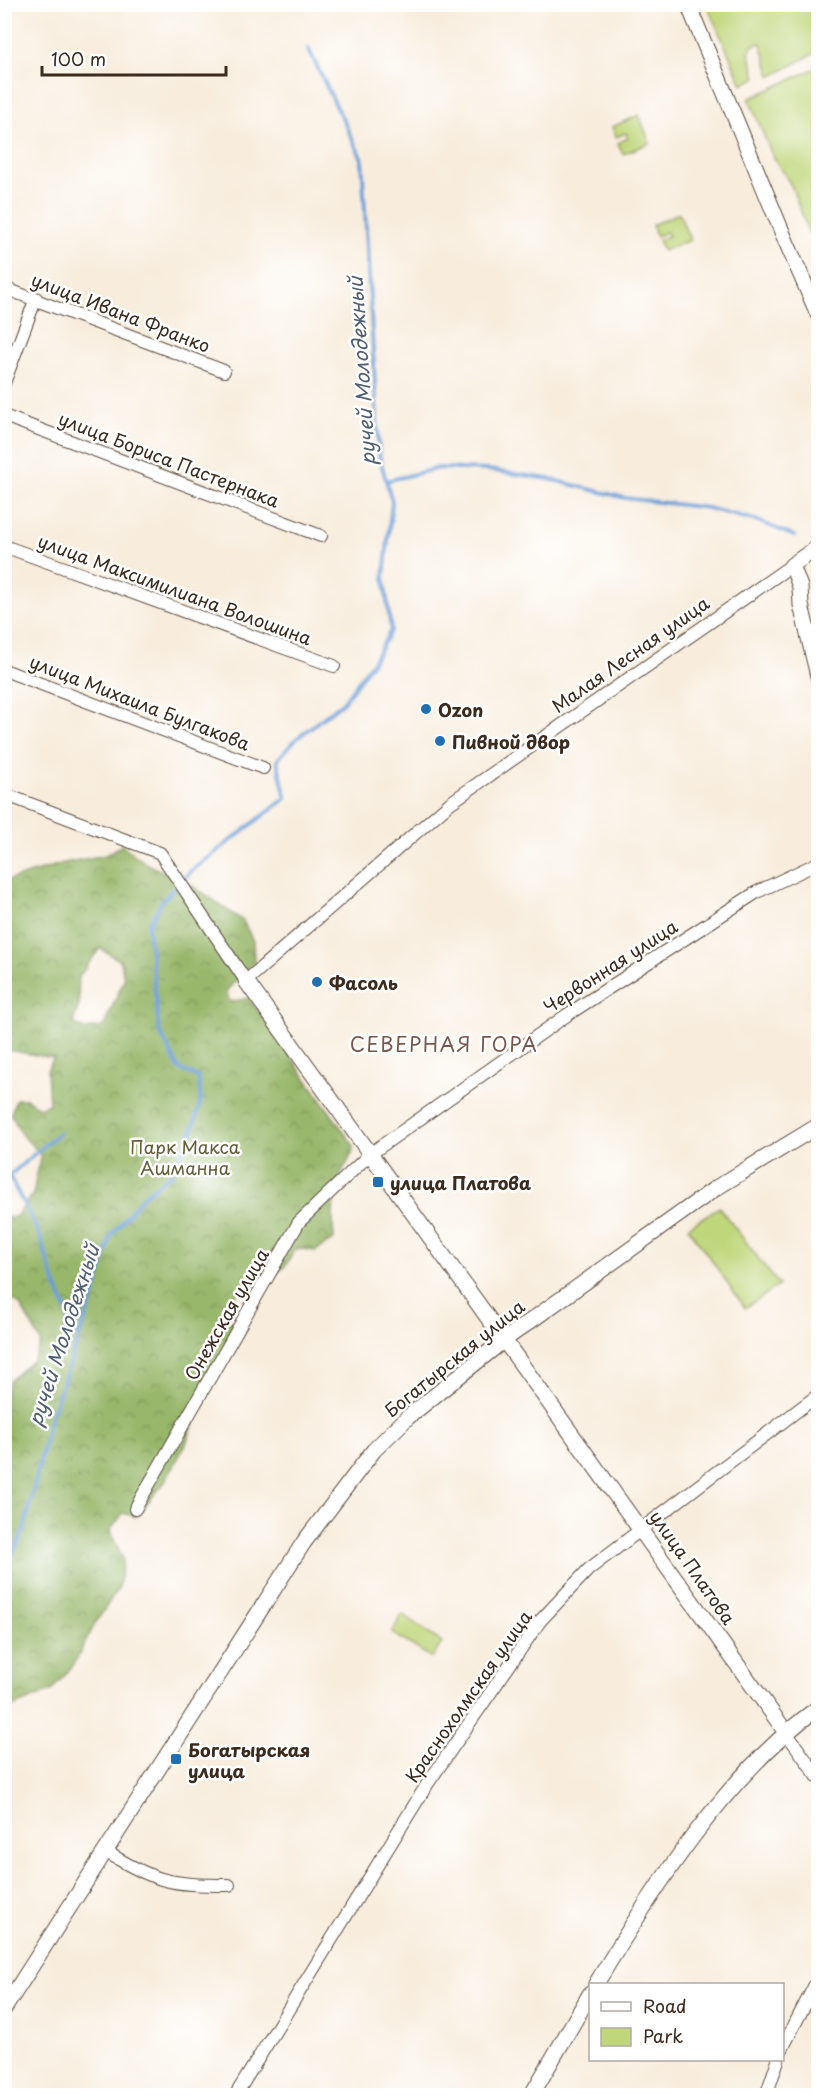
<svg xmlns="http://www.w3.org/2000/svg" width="823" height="2100" viewBox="0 0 823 2100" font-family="'Playpen Sans',sans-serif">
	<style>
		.green { fill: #c0d67a; stroke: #7e804c; stroke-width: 1.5 }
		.forest { fill: url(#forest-crowns); stroke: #6a7044; stroke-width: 1.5; fill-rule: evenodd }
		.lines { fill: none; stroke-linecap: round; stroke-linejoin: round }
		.stream { stroke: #6c9dd6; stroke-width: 4 }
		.minor-casing { stroke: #57473b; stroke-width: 14 }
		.tertiary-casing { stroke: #57473b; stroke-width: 17 }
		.minor { stroke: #fff; stroke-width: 12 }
		.tertiary { stroke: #fff; stroke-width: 15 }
		.poi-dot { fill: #1f6fb2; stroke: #fff; stroke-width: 2 }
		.labels { text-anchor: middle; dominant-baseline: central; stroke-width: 5; stroke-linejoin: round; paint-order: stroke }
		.street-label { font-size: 18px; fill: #3b2a1e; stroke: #fff }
		.poi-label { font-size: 18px; font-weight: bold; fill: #3b2a1e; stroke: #fff; text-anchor: start }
		.park-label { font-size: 18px; fill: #635e3a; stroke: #fff }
		.water-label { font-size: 20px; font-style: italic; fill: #515e71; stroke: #fff }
		.neighbourhood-label { font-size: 20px; letter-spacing: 1.5px; fill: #7a574c; stroke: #fff }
	</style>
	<defs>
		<pattern id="forest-crowns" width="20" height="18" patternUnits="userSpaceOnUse" patternTransform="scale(1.5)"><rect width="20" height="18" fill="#98b76a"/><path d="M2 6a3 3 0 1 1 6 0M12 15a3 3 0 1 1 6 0" fill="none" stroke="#7d9557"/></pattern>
	</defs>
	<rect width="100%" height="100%" fill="#fff"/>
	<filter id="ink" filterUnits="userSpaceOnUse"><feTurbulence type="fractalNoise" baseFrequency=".0167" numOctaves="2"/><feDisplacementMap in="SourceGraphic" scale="12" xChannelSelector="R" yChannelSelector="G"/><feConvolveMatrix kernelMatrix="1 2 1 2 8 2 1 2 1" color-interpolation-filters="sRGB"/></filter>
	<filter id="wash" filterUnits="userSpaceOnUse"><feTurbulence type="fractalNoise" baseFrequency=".008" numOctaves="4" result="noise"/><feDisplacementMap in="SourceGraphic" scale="24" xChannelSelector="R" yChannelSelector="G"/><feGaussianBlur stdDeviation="1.35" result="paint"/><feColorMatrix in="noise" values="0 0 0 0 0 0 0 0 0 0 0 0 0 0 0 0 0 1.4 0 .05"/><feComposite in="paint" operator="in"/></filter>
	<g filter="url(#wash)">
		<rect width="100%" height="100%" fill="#f8eddd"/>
		<!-- green -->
		<g class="green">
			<polygon points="707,5 818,5 818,51 771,77 761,43 753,45 749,52 756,78 742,84"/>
			<polygon points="818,67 818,228 809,233 791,185 772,155 749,99"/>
			<polygon points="639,115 650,143 623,154 618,143 628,138 626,133 616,137 612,127"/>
			<polygon points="679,213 690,240 663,251 658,240 669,236 667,232 656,236 652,225"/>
			<polygon points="719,1207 779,1285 745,1308 688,1227"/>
			<polygon points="402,1614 442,1643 432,1658 392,1633"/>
		</g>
		<!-- forest -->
		<path class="forest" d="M122,845l25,19 49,24 47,33 10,20 1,21 -28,29 4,11 19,-4 105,148c-2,11 -7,16 -12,26 -10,16 -10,49 -8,67l-19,12 -18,-3c-5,6 -9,14 -14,20 -22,20 -53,13 -57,50l18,13 -41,69 -18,46 -22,38 -27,33 -13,-4 -13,18 13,29 -4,27 -23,35 -22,42 -23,27 -46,19v-312l4,-17 24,-21 8,-18 -21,-37 -15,-12v-77l11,1 17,-23 8,-40 -20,-20 -10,-20 5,-15h11l12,9 10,-4 -2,-34 7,-12 -47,-8 -2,-8v-147l4,-15 55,-17 42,-8zM100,948l21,13 3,19 -21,47 -19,2 -11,-6 6,-19 -1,-26z"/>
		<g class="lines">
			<!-- stream -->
			<g class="stream">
				<polyline points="386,481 439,468 488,470 549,479 625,498 707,508 758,521 794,536"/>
				<polyline points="4,1166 39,1233 55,1283 78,1338"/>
				<polyline points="4,1180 59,1133"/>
				<polyline points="4,1573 24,1530 49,1422 96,1289 111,1236 143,1196 172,1173 192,1132 201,1100 198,1077 179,1069 159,1030 148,926 162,901 191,871 286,798 277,760 296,739 343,702 374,660 391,630 384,577 392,502 379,455 362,159 308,48"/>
				<polyline points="4,1646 12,1680 4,1691"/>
			</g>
		</g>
	</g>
	<g filter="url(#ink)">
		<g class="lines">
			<!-- minor casing -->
			<g class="minor-casing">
				<g id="minor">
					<polyline points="4,288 224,371"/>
					<polyline points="4,383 36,298"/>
					<polyline points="4,416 321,536"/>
					<polyline points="4,546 334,666"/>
					<polyline points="4,670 263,768"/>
					<polyline points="4,794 160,853 246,981 450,803 792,565"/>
					<polyline points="135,1509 299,1222 370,1154 567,1015 757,892 818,863"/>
					<polyline points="785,1731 818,1777"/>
					<path d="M105,1851c50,31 65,34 124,34"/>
					<polyline points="782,2049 818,1979"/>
					<polyline points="235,2096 428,1783 540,1621 589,1569 818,1395"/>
					<polyline points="766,2096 778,2060"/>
				</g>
			</g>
			<!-- tertiary casing -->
			<g class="tertiary-casing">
				<g id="tertiary">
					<polyline points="688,4 785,239 818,314"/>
					<polyline points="818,547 792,565 800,587 801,605 818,676"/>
					<polyline points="246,981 785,1731"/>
					<path d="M596,1984c57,-95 131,-211 222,-276"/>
					<polyline points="4,2009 304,1542 374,1450 408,1417 504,1340 716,1188 818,1126"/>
					<polyline points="531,2096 590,1994"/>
				</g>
			</g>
			<!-- minor -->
			<use href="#minor" class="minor"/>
			<!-- tertiary -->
			<use href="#tertiary" class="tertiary"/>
		</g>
	</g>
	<!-- markers -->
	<g class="poi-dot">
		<circle cx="426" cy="709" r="6"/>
		<circle cx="440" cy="741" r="6"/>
		<circle cx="317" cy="982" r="6"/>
		<rect x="372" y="1176" width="12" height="12" rx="3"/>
		<rect x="170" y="1753" width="12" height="12" rx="3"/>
	</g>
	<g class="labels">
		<!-- street labels -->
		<g class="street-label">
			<text transform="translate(121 312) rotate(21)">улица Ивана Франко</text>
			<text transform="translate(169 459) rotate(21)">улица Бориса Пастернака</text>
			<text transform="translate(175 589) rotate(20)">улица Максимилиана Волошина</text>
			<text transform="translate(630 654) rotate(-35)">Малая Лесная улица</text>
			<text transform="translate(140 702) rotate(21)">улица Михаила Булгакова</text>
			<text transform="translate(610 966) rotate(-33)">Червонная улица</text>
			<text transform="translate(226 1314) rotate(-60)">Онежская улица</text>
			<text transform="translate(454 1358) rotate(-39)">Богатырская улица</text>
			<text transform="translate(693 1567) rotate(55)">улица Платова</text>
			<text transform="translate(468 1696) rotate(-55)">Краснохолмская улица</text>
		</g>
		<!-- poi labels -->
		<g class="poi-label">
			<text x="438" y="709">Ozon</text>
			<text x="452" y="741">Пивной двор</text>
			<text x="329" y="982">Фасоль</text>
			<text x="390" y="1182">улица Платова</text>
			<text x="188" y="1749">Богатырская<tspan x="188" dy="21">улица</tspan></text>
		</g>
		<!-- park labels -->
		<g class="park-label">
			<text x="185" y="1146">Парк Макса<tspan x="185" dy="21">Ашманна</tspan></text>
		</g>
		<!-- water labels -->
		<g class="water-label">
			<text transform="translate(361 371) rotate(-94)">ручей Молодежный</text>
			<text transform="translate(63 1335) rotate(-72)">ручей Молодежный</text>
		</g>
		<!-- neighbourhood labels -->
		<g class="neighbourhood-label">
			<text x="444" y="1044">СЕВЕРНАЯ ГОРА</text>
		</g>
	</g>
	<!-- margin -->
	<rect width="823" height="2100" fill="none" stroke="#fff" stroke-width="24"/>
	<!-- legend -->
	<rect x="589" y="1983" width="195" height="78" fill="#ffffff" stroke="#b1aaa5" stroke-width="1.5"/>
	<rect x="601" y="2002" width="30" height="9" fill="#ffffff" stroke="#b1aaa5" stroke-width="1.5"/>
	<text x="643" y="2013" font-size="18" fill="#3b2a1e">Road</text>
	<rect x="601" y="2028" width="30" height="18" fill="#c0d67a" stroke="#b1aaa5" stroke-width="1.5"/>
	<text x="643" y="2043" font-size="18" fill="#3b2a1e">Park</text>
	<!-- scale -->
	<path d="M42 66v9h184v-9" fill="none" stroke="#3b2a1e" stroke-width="3"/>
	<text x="51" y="66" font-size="18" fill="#3b2a1e" stroke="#ffffff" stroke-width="4.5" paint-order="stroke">100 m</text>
</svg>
